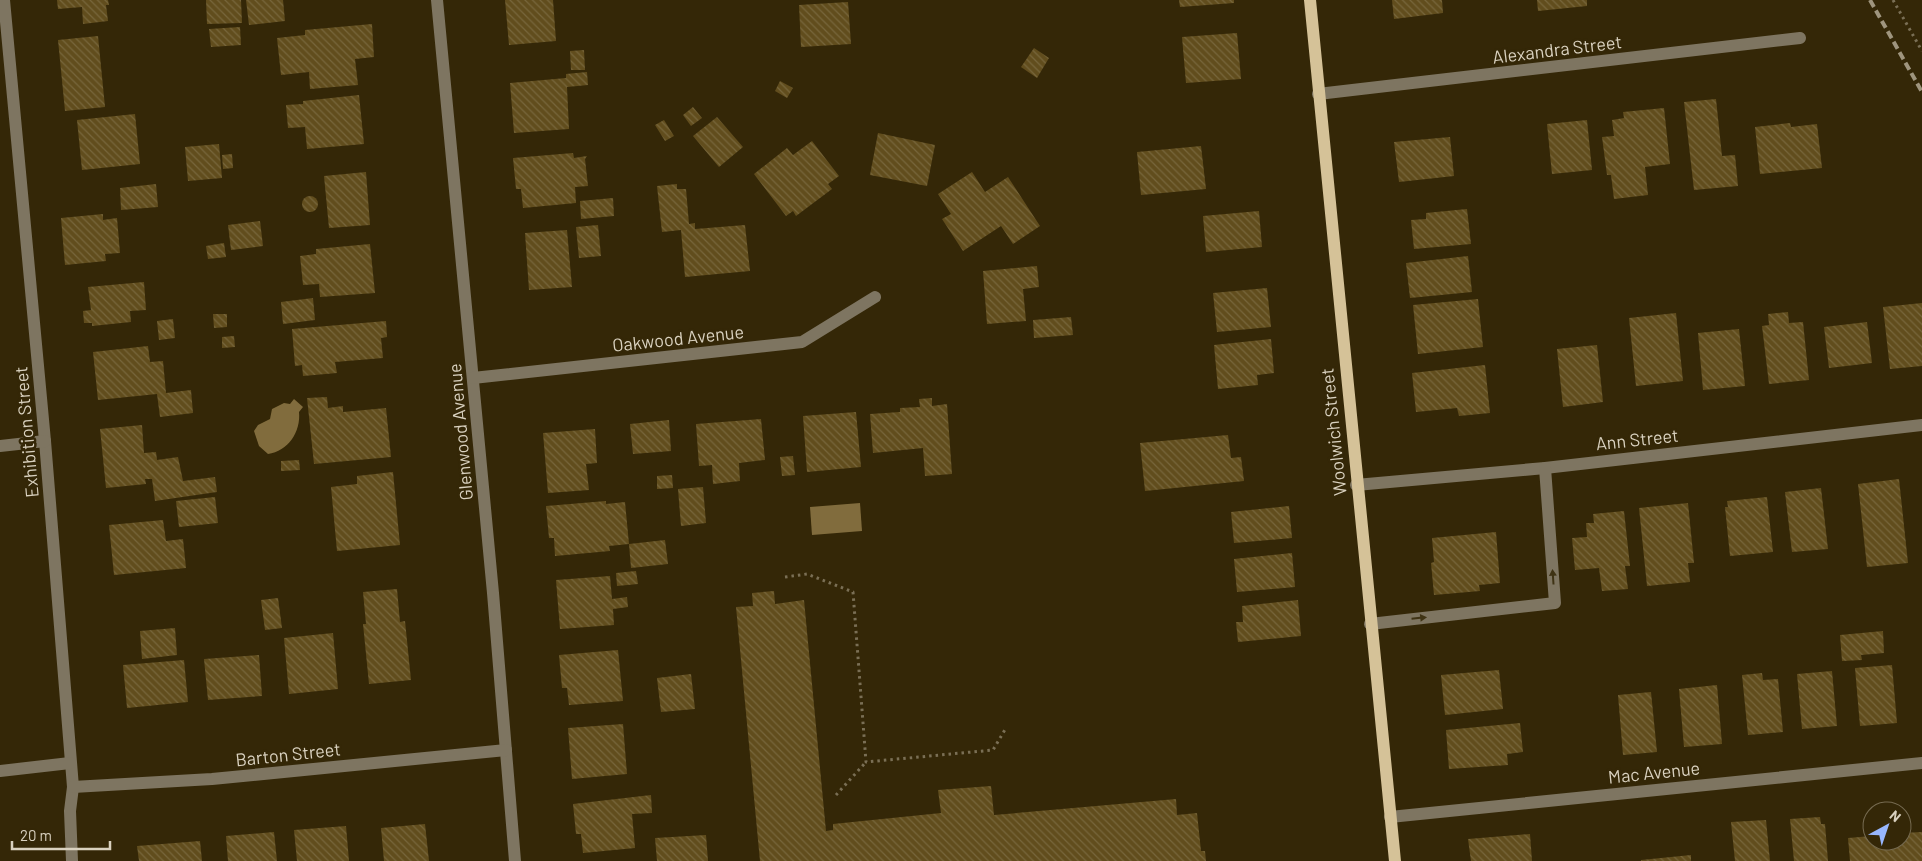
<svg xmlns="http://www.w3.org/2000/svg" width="1922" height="861" viewBox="0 0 1922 861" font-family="Barlow,sans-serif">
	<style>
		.water { fill: #816c3d }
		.building { fill: url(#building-back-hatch) }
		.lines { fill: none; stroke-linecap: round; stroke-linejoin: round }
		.path { stroke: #7a6f55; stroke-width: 3; stroke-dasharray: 2.5 4; stroke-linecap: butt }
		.minor { stroke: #7e7561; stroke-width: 12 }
		.major { stroke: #d5c298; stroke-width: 12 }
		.rail { stroke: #9f957e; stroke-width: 4; stroke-dasharray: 8 4; stroke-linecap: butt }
		.oneway { fill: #3f3314 }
		.labels { text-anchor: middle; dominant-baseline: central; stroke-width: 5; stroke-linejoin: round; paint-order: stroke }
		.street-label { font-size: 18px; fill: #d9d1bf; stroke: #342707 }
	</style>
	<defs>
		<pattern id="building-back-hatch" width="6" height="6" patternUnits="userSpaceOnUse" patternTransform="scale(1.25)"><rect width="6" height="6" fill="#614d1d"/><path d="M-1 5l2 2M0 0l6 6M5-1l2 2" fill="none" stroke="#77663c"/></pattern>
	</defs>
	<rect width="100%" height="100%" fill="#342707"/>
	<!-- water -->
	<g class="water">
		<path d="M294,399l9,8 -4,5c2,20 -11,39 -31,42l-9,-8 -5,-15 4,-6 12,-6 2,-10 12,-6 6,1z"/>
		<polygon points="860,503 862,531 812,535 810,507"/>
	</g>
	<!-- building -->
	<g class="building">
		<polygon points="57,0 108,0 109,5 106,5 108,21 83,24 82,7 58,9"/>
		<polygon points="206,0 241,0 242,23 207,24"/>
		<polygon points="246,0 283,0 285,21 249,25"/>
		<polygon points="505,0 553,0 556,41 509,45"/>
		<polygon points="1179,0 1234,0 1234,3 1180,7"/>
		<polygon points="1392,0 1442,0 1443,13 1394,19"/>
		<polygon points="1537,0 1587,0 1587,6 1538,11"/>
		<polygon points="848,2 851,44 801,47 799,5"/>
		<polygon points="372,24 374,57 355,59 358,85 310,89 309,72 281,75 277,38 305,35 305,30"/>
		<polygon points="240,27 241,45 211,47 209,29"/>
		<polygon points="1237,33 1241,79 1186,83 1182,37"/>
		<polygon points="98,36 105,107 65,111 58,40"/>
		<polygon points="1034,48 1049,58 1037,78 1021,67"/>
		<polygon points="584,50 585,70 571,70 570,51"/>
		<polygon points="587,72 588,85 567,87 569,129 514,133 510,83 566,78 566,74"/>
		<polygon points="780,81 793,88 787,98 775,91"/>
		<polygon points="359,95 364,144 307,149 305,127 288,128 286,105 303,104 303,101"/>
		<polygon points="1716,99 1722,156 1735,155 1738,186 1694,190 1684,102"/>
		<polygon points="693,107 702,118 691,126 683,115"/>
		<polygon points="1664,108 1670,164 1645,167 1648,195 1614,199 1611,175 1607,175 1602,137 1614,136 1612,120 1624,118 1623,112"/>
		<polygon points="135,114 140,164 82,170 77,120"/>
		<polygon points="717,117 743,147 719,167 693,136"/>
		<polygon points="664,120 674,136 665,141 655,125"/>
		<polygon points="1587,120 1592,170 1552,174 1547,124"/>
		<polygon points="1790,123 1791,127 1817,124 1822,168 1760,174 1755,127"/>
		<polygon points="878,133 935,145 927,186 870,175"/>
		<polygon points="1450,137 1454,176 1399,182 1394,142"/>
		<polygon points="812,141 839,176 828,184 832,189 796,216 793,211 786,216 754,174 787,148 793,155"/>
		<polygon points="219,144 222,178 188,181 185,147"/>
		<polygon points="1201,146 1206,189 1141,195 1137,152"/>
		<polygon points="573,153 574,158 587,156 585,159 588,186 575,187 576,203 523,208 521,189 516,189 513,158"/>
		<polygon points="232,154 233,168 223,169 222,155"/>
		<polygon points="366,172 370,225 329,228 324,176"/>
		<polygon points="972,172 985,192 1008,177 1040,226 1013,244 1001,226 963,251 942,219 951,214 938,194"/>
		<polygon points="156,184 158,207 121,210 120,188"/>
		<polygon points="677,184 677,189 686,189 689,224 695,223 695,229 745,225 750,271 685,277 681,230 662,232 657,186"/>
		<circle cx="310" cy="204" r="8"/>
		<polygon points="613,198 614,216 581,219 580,201"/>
		<polygon points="1467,209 1471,244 1414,249 1411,220 1426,219 1426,213"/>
		<polygon points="1259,211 1262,247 1206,252 1203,216"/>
		<polygon points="103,214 103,220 117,218 120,253 105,254 106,261 65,265 61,218"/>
		<polygon points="260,221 263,246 231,250 228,225"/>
		<polygon points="598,225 601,256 579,258 576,227"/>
		<polygon points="567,230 572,287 529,290 525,233"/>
		<polygon points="224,243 226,257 208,259 206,246"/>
		<polygon points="370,244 375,293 320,297 319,284 303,285 300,256 316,254 316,249"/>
		<polygon points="1468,256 1472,292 1410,298 1406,263"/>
		<polygon points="1037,266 1039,287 1023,289 1026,321 987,324 983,271"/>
		<polygon points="144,282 146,310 130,311 131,322 92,326 92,323 84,323 83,311 91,310 88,287"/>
		<polygon points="1267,288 1271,327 1217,332 1213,293"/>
		<polygon points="313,298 315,320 283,324 281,302"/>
		<polygon points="1478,299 1483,347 1418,354 1413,305"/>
		<polygon points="1922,303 1922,366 1890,369 1883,307"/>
		<polygon points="1788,312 1789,323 1803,322 1809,380 1769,384 1762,326 1769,325 1768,314"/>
		<polygon points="1676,313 1683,381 1636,386 1629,318"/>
		<polygon points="213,314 227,314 227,327 214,328"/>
		<polygon points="1071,317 1073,335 1034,338 1033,320"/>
		<polygon points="173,319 175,338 159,340 157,321"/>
		<polygon points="386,321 387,337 381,338 383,358 335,362 337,373 303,376 302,365 295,366 292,329"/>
		<polygon points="1867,322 1872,363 1829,368 1824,327"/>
		<polygon points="1739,329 1745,386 1703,390 1698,333"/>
		<polygon points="234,336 235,347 222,348 222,337"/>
		<polygon points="1271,339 1274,373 1257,375 1258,385 1218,389 1214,345"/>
		<polygon points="1597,345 1603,402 1563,407 1557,349"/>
		<polygon points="148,346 150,362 163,361 166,393 191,390 193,413 160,417 157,394 98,400 93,352"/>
		<polygon points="1485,365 1490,413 1459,416 1457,408 1416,412 1412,373"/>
		<polygon points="327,397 328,408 343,406 343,412 386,408 391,457 314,464 307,398"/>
		<polygon points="932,398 932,406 947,404 952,474 925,476 923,448 873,453 870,414 900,412 900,408 920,407 919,399"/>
		<polygon points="856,412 861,467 807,472 803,416"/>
		<polygon points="761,419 765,460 739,463 740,481 713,484 712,465 699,466 696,424"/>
		<polygon points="669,420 671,451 633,454 630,424"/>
		<polygon points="142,425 144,453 156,452 157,460 178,457 183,481 215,477 217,492 155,501 152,479 145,479 146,484 106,488 100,429"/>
		<polygon points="595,429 597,463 586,464 589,490 548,493 543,433"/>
		<polygon points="1228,435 1231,458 1241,457 1244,481 1145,491 1140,443"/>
		<polygon points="793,456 795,475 782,476 780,457"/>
		<polygon points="299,460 300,470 281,471 281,461"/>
		<polygon points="393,472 400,545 337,551 331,487 357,484 357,476"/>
		<polygon points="672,475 673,488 657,489 657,476"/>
		<polygon points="1899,479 1908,563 1867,567 1858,484"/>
		<polygon points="703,487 706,523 681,526 678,489"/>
		<polygon points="1821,488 1828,549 1792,552 1785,492"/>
		<polygon points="215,497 218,523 179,527 176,501"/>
		<polygon points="1767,497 1773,552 1730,556 1725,507 1728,507 1727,501"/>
		<polygon points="606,501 606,504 625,502 629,544 609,546 610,551 555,556 554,538 549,538 546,506"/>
		<polygon points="1688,503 1694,563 1688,563 1690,582 1647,586 1639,508"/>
		<polygon points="1289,506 1292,538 1234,543 1231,512"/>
		<polygon points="1624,511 1630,566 1625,566 1628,589 1602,591 1599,568 1575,570 1572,538 1587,537 1586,523 1594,523 1593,514"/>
		<polygon points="163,520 166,541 183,539 186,568 114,575 109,525"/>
		<polygon points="1496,532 1500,583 1479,585 1480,591 1434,595 1431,563 1434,562 1432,538"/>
		<polygon points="665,540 668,564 631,568 629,544"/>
		<polygon points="1292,553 1295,587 1237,592 1234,559"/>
		<polygon points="636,571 638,584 617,586 616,573"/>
		<polygon points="610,576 612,599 627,597 628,607 613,609 614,625 560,629 556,580"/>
		<polygon points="397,589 400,622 405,621 411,680 369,684 363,624 366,624 363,592"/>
		<polygon points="774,591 775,604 804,600 826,831 833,830 833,824 941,813 938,790 991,786 994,815 1176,799 1177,815 1197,813 1201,851 1205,851 1206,861 760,861 736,607 753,606 752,593"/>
		<polygon points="278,598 282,628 265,630 261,600"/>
		<polygon points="1298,600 1301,636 1238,642 1236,622 1243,622 1242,606"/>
		<polygon points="175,628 177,655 142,659 140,631"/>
		<polygon points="1883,631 1884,653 1861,655 1862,660 1842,661 1840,635"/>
		<polygon points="333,633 338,689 289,694 284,638"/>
		<polygon points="618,650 623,701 569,705 567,688 562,688 559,655"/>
		<polygon points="259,655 262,696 208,700 204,659"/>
		<polygon points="184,660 188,702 127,708 123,665"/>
		<polygon points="1892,665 1897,723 1860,726 1855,668"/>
		<polygon points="1499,670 1503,709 1445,715 1441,675"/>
		<polygon points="1832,671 1837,726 1802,729 1797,674"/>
		<polygon points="1762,673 1763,680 1778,679 1783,732 1748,735 1742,675"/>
		<polygon points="691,674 695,709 661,712 657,678"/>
		<polygon points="1717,685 1722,744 1684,747 1679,689"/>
		<polygon points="1651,692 1657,752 1623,755 1618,695"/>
		<polygon points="1520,723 1523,752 1507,754 1508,765 1449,769 1446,730"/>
		<polygon points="623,724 627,774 572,779 568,728"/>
		<polygon points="651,795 652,813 632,814 635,848 583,853 581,834 576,834 573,804"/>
		<polygon points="1820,817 1821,824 1825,824 1828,861 1794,861 1790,819"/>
		<polygon points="1766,820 1770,861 1735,861 1731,822"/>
		<polygon points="425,824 429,861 384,861 381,828"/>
		<polygon points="346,826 349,861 297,861 294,830"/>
		<polygon points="274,832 277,861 228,861 226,836"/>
		<polygon points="1922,832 1922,861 1850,861 1848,838 1872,836 1872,841 1902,841 1902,833"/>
		<polygon points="1530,834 1532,861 1471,861 1468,839"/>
		<polygon points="706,835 708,861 657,861 655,838"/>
		<polygon points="200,841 202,861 139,861 137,846"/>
		<polygon points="1691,855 1691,861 1641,861 1641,860"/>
	</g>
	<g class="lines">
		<!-- path -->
		<g class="path">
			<polyline points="1893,0 1922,51"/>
			<polyline points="785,577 807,574 853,592 866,762 993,750 1006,728"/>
			<polyline points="836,795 866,762"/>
		</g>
		<!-- minor -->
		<g class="minor">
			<polyline points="4,0 45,441 73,787 70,811 72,861"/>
			<polyline points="437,0 493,593 515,861"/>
			<polyline points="1318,94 1800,38"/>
			<polyline points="473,378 802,342 875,297"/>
			<polyline points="0,446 45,441"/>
			<polyline points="1356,485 1545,468 1922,425"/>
			<polyline points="1370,624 1555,603 1545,468"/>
			<polyline points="0,771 70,763"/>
			<polyline points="73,787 212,779 506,750"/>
			<polyline points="1390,817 1922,763"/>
		</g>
		<!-- major -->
		<polyline class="major" points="1310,0 1395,861"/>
		<!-- rail -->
		<polyline class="rail" points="1870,0 1922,92"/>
	</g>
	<!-- one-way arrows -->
	<defs><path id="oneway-solid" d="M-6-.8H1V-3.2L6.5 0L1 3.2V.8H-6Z" transform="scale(1.25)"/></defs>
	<g class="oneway">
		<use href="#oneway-solid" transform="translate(1553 577) rotate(-94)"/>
		<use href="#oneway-solid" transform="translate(1419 618) rotate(-6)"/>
	</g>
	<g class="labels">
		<!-- street labels -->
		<g class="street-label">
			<text transform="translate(1557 49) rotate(-7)">Alexandra Street</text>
			<text transform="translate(678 338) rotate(-6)">Oakwood Avenue</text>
			<text transform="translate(26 432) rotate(-95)">Exhibition Street</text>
			<text transform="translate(460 432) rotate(-95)">Glenwood Avenue</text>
			<text transform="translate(1333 432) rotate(-96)">Woolwich Street</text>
			<text transform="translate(1637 439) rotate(-6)">Ann Street</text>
			<text transform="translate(288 754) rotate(-6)">Barton Street</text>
			<text transform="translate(1654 772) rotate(-6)">Mac Avenue</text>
		</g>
	</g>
	<!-- north arrow -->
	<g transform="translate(1887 826) rotate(40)"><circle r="24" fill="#342707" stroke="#766b51"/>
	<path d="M0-4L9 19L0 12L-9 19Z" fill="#97b6fd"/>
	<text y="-8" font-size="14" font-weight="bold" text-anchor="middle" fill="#d9d1bf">N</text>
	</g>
	<!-- scale -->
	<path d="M12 841v8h98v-8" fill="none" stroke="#d9d1bf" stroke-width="2.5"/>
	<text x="20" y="841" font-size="15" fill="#d9d1bf" stroke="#342707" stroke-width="4" paint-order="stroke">20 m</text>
</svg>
